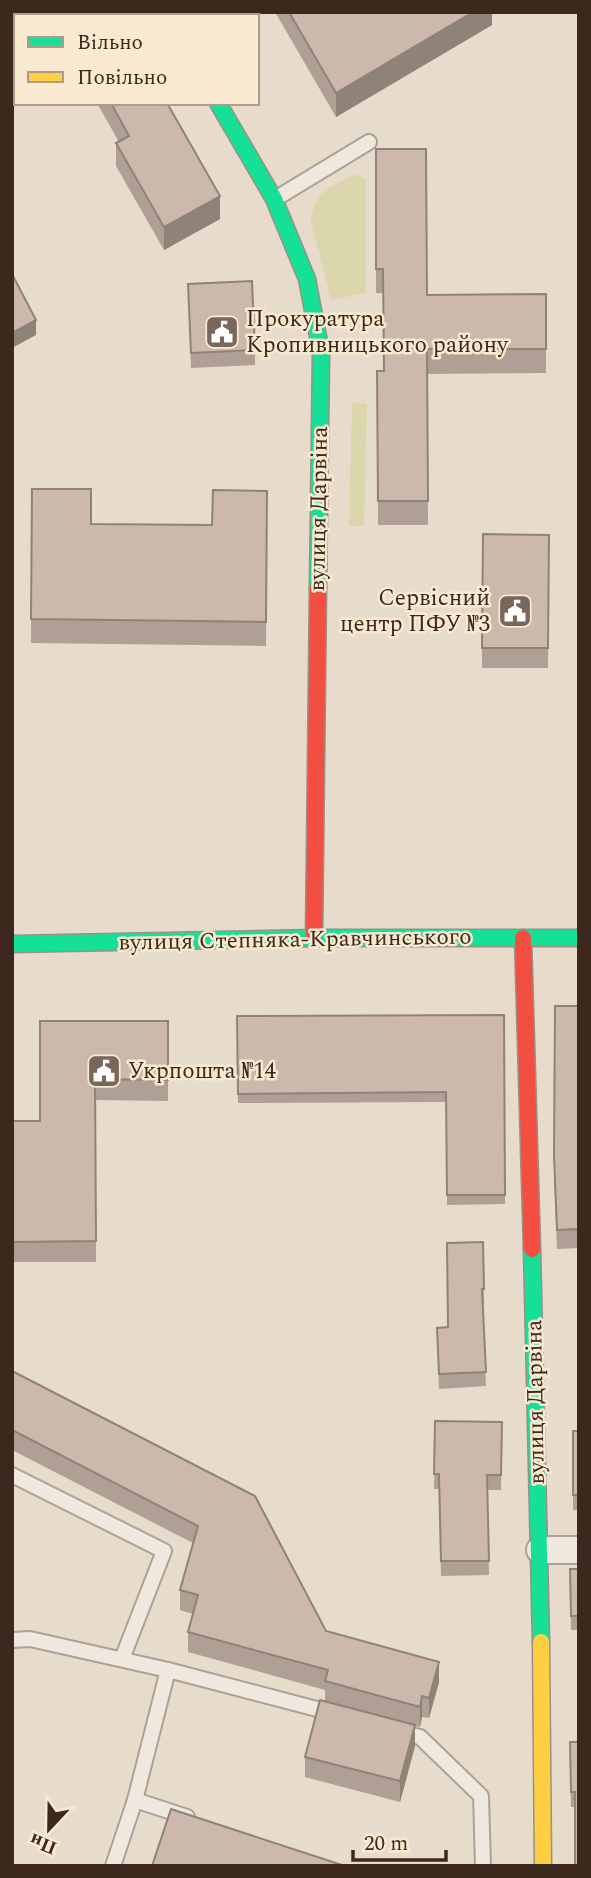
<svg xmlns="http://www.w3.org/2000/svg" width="591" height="1878" viewBox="0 0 591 1878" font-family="Spectral,serif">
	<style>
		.green { fill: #dcd6ac }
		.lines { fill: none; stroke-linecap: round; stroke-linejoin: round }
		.lane-casing { stroke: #aca195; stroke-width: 18 }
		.street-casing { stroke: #aca195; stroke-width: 30 }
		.fast-casing { stroke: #9c9085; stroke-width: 19 }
		.slow-casing { stroke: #9c9085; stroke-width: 19 }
		.jam-casing { stroke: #9c9085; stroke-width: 19 }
		.lane { stroke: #efe8de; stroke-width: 14 }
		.street { stroke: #efe8de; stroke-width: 26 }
		.fast { stroke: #16e098; stroke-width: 16 }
		.slow { stroke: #ffcf43; stroke-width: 16 }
		.jam { stroke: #f24e42; stroke-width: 16 }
		.wall { fill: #af9f94 }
		.shaded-wall { fill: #8f8278 }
		.building { fill: #ccb9ac; stroke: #8f8278; stroke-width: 2 }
		.labels { text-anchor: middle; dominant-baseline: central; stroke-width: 5; stroke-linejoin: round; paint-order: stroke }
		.poi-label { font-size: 23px; fill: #3c281c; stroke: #f9e9d0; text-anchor: start }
		.street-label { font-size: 23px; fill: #3c281c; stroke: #f9e9d0 }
	</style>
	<rect width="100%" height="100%" fill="#e7dccc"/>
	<!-- green -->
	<g class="green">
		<polygon points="355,174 366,180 366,293 331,300 310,218 318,197 325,190"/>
		<polygon points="352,403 367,404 364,526 349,526"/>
	</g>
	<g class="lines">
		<!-- lane casing -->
		<g class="lane-casing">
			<g id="lane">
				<polyline points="275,199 369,142"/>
				<polyline points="12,1475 164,1551 122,1659"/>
				<polyline points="12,1640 30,1639 168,1670 135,1800 113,1866"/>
				<polyline points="168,1670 336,1714"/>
				<polyline points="399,1732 420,1737 481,1796 483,1866"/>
				<polyline points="135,1800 187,1817"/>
			</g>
		</g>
		<!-- street casing -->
		<g class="street-casing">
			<g id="street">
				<polyline points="165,12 167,16"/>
				<polyline points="540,1550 579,1550"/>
			</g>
		</g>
		<!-- fast casing -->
		<g class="fast-casing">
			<g id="fast">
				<polyline points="218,103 274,199 307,279 321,352 318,588"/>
				<polyline points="12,944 314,938 579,938"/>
				<polyline points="532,1249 541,1642"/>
			</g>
		</g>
		<!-- slow casing -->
		<g class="slow-casing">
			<polyline id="slow" points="541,1642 543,1866"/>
		</g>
		<!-- jam casing -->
		<g class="jam-casing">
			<g id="jam">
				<polyline points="314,938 318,588"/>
				<polyline points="523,938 532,1249"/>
			</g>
		</g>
		<!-- lane -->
		<use href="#lane" class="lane"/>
		<!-- street -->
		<use href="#street" class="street"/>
		<!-- fast -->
		<use href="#fast" class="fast"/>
		<!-- slow -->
		<use href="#slow" class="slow"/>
		<!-- jam -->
		<use href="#jam" class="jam"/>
	</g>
	<!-- wall -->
	<g class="wall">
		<polygon points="275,12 492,12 492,25 336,117"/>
		<polygon points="97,103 167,103 220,219 164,250 116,166 116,143 119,142"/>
		<polygon points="376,149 427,295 546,294 546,373 427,374 428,525 378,525 377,371 384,371 383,293 376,293"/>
		<polygon points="188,284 255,350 255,365 191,368"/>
		<polygon points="32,489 91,524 212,525 267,491 266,646 31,643"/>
		<polygon points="483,534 549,535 548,668 482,668"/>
		<polygon points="555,1006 579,1006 579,1248 557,1249 554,1174"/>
		<polygon points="504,1015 505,1204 447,1205 446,1102 238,1103 237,1016"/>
		<polygon points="168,1021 168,1101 95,1100 96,1262 12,1262 12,1121 40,1121"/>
		<polygon points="483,1242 484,1304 482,1304 486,1386 439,1389 437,1328 448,1327"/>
		<polygon points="12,1371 326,1631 439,1682 429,1718 422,1717 420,1727 415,1726 415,1746 400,1802 305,1777 305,1757 325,1701 325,1690 188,1652 188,1632 193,1614 180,1610 180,1590 193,1543 12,1450"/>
		<polygon points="435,1421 502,1422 501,1490 487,1490 489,1575 441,1576 439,1489 434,1489"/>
		<rect x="573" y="1431" width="6" height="79"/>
		<polygon points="570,1569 579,1569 579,1630 571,1630"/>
		<polygon points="570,1742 579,1742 575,1807 571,1807"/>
	</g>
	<!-- shaded-wall -->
	<g class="shaded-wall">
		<polygon points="473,12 492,12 492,25 336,117 336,93"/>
		<polygon points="220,196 220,219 164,250 164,227"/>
		<polygon points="36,320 36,335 12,348 12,333"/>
		<polygon points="439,1662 439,1682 429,1718 429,1698"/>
		<polygon points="422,1696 422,1717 420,1727 420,1707"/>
		<polygon points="415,1725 415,1746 400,1802 400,1781"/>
	</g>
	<!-- building -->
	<g class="building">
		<polygon points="104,12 120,12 122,16 98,16"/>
		<polygon points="289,12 473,12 336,93"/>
		<polygon points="111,103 167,103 220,196 164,227 116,143 129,136"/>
		<polygon points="376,149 426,149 427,295 546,294 546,349 427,349 428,501 378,501 377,371 384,371 383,269 376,269"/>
		<polygon points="12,274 36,320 12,333"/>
		<polygon points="252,281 255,350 191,353 188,284"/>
		<polygon points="32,489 91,489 91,524 212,525 213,490 267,491 266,622 31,619"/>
		<polygon points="483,534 549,535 548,648 482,648"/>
		<polygon points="555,1006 579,1006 579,1229 557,1230 554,1155"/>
		<polygon points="504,1015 505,1195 447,1195 446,1092 238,1094 237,1016"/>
		<polygon points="40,1021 168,1021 168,1080 95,1079 96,1241 12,1242 12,1121 40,1121"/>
		<polygon points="483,1242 484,1289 482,1289 486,1372 439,1374 437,1328 448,1327 447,1243"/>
		<polygon points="12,1371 255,1496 326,1631 439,1662 429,1698 422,1696 420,1707 325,1681 328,1670 188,1632 198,1595 180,1590 198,1526 12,1430"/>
		<polygon points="435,1421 502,1422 501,1475 487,1475 489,1561 441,1561 439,1474 434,1474"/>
		<rect x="573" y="1431" width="6" height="64"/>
		<polygon points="570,1569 579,1569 579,1616 571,1616"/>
		<polygon points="320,1700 415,1725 400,1781 305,1757"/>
		<polygon points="570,1742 579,1742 579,1866 575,1866 575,1792 571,1792"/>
		<polygon points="171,1809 345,1866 152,1866"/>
	</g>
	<!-- icons -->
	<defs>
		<g id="civic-square" transform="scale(1.75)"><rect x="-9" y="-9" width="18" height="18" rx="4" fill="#78675a" stroke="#f9e9d0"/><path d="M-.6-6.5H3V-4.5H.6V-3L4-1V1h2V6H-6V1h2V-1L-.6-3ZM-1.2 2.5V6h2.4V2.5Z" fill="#fff"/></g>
	</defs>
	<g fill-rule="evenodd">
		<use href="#civic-square" x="222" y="332"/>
		<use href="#civic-square" x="515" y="611"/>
		<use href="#civic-square" x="104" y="1071"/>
	</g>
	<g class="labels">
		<!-- poi labels -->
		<g class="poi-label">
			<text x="246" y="319">Прокуратура<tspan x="246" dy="26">Кропивницького району</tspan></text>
			<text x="490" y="598" text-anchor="end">Сервісний<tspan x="490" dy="26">центр ПФУ №3</tspan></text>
			<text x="128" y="1071">Укрпошта №14</text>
		</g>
		<!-- street labels -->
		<g class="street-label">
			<text transform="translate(319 509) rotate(-89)">вулиця Дарвіна</text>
			<text transform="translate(295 940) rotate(-1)">вулиця Степняка-Кравчинського</text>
			<text transform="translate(536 1402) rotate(-91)">вулиця Дарвіна</text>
		</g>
	</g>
	<!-- border -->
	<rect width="591" height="1878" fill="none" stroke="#3c281c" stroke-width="28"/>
	<!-- legend -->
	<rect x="14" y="14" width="245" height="91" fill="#f9e9d0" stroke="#ad9c88" stroke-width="2"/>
	<rect x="28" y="37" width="35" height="10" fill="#16e098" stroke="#ad9c88" stroke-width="2"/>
	<text x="77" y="49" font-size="21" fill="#3c281c">Вільно</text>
	<rect x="28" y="72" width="35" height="10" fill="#ffcf43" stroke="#ad9c88" stroke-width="2"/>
	<text x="77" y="84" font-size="21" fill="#3c281c">Повільно</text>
	<!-- north arrow -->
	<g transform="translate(49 1829) rotate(202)" stroke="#f9e9d0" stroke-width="5" paint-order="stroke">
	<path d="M0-5L12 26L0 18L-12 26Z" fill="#3c281c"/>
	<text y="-10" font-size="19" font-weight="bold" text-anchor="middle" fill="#3c281c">Пн</text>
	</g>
	<!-- scale -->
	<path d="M353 1850v10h93v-10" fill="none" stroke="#3c281c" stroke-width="3.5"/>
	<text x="364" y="1850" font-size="21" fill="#3c281c" stroke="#f9e9d0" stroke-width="5" paint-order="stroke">20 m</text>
</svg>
